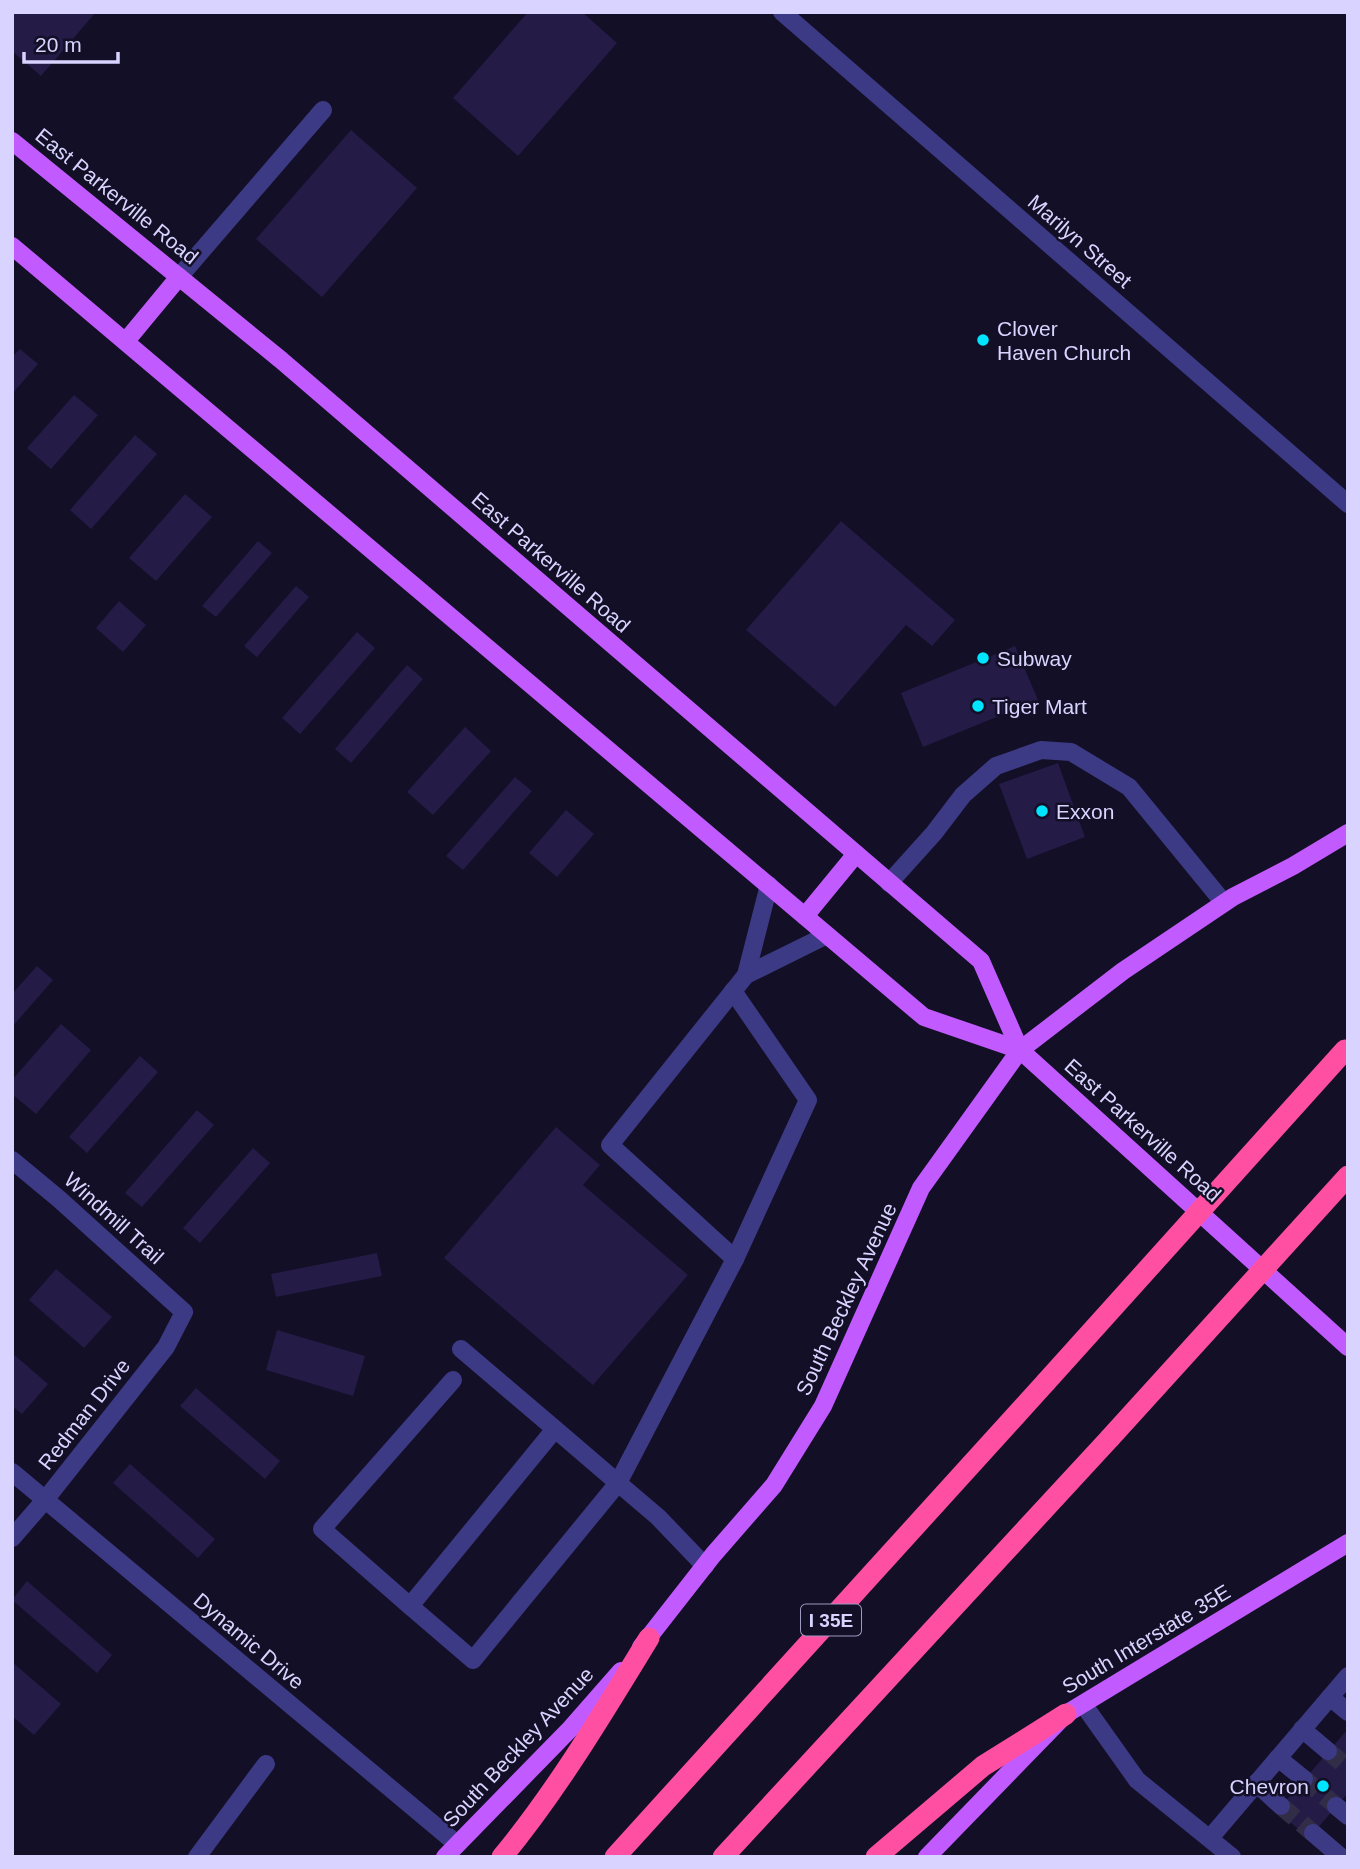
<svg xmlns="http://www.w3.org/2000/svg" width="1360" height="1869" viewBox="0 0 1360 1869" font-family="Helvetica,sans-serif">
	<style>
		.building { fill: #241b47 }
		.lines { fill: none; stroke-linecap: round; stroke-linejoin: round }
		.minor-tunnel { stroke: #312d47; stroke-width: 18; stroke-dasharray: 18 9; stroke-linecap: butt }
		.minor { stroke: #3d3a85; stroke-width: 18 }
		.major { stroke: #c25bff; stroke-width: 18 }
		.highway { stroke: #ff4fa3; stroke-width: 21 }
		.highway-bridge { stroke: #ff4fa3; stroke-width: 21 }
		.poi-dot { fill: #00e5ff; stroke: #130f26; stroke-width: 2.5 }
		.labels { text-anchor: middle; dominant-baseline: central; stroke-width: 5; stroke-linejoin: round; paint-order: stroke }
		.shield { fill: #130f26; stroke: #9e99be; stroke-width: 2 }
		.shield-label { font-size: 19px; font-weight: bold; fill: #d9d4ff }
		.street-label { font-size: 21px; fill: #d9d4ff; stroke: #130f26 }
		.poi-label { font-size: 21px; fill: #d9d4ff; stroke: #130f26; text-anchor: start }
	</style>
	<rect width="100%" height="100%" fill="#130f26"/>
	<!-- building -->
	<g class="building">
		<polygon points="12,12 96,12 41,76 12,51"/>
		<polygon points="528,12 582,12 617,43 518,156 453,98"/>
		<polygon points="351,130 417,188 322,297 256,239"/>
		<polygon points="20,349 38,364 12,394 12,357"/>
		<polygon points="74,395 98,415 51,469 27,448"/>
		<polygon points="135,435 157,454 91,529 70,510"/>
		<polygon points="185,494 212,517 156,581 129,558"/>
		<polygon points="841,521 955,620 932,646 906,625 835,707 746,630"/>
		<polygon points="258,541 272,553 216,617 202,606"/>
		<polygon points="296,586 309,597 257,657 244,646"/>
		<polygon points="119,601 146,625 123,652 96,628"/>
		<polygon points="357,632 375,648 300,734 282,718"/>
		<polygon points="1015,646 1038,700 923,747 901,693"/>
		<polygon points="407,665 423,679 351,763 335,749"/>
		<polygon points="465,727 491,751 433,815 407,792"/>
		<polygon points="1058,763 1085,837 1027,859 999,784"/>
		<polygon points="515,777 532,791 463,870 446,856"/>
		<polygon points="566,810 594,834 557,877 529,853"/>
		<polygon points="37,966 53,980 12,1027 12,994"/>
		<polygon points="61,1024 91,1050 36,1114 12,1094 12,1080"/>
		<polygon points="140,1056 158,1072 87,1153 69,1137"/>
		<polygon points="197,1110 214,1125 142,1207 125,1193"/>
		<polygon points="556,1127 600,1165 583,1185 688,1275 593,1385 444,1258"/>
		<polygon points="253,1148 270,1163 200,1243 183,1228"/>
		<polygon points="377,1253 382,1276 276,1297 271,1274"/>
		<polygon points="56,1269 112,1317 84,1348 29,1300"/>
		<polygon points="277,1330 365,1356 353,1396 266,1370"/>
		<polygon points="12,1353 48,1384 22,1414 12,1406"/>
		<polygon points="196,1388 280,1461 265,1479 180,1406"/>
		<polygon points="130,1464 215,1539 198,1558 113,1483"/>
		<polygon points="27,1581 112,1655 97,1673 12,1600"/>
		<polygon points="12,1662 61,1704 34,1735 12,1716"/>
		<polygon points="1348,1729 1348,1793 1309,1838 1277,1811"/>
	</g>
	<g class="lines">
		<!-- minor-tunnel -->
		<g class="minor-tunnel">
			<polyline points="1328,1751 1348,1768"/>
			<polyline points="1304,1779 1336,1806"/>
			<polyline points="1281,1806 1313,1833"/>
		</g>
		<!-- minor -->
		<g class="minor">
			<polyline points="782,12 1348,504"/>
			<polyline points="179,277 323,110"/>
			<polyline points="889,883 934,833 963,795 996,766 1041,750 1071,752 1129,787 1224,903"/>
			<polyline points="746,975 827,935"/>
			<polyline points="733,991 808,1100 735,1259"/>
			<polyline points="12,1160 59,1199 184,1312 166,1347 45,1500 12,1538"/>
			<polyline points="461,1349 555,1429"/>
			<polygon points="555,1429 618,1483 473,1660 410,1606"/>
			<polyline points="12,1472 457,1844"/>
			<polyline points="705,1566 658,1517 618,1483 735,1259 610,1145 746,975 769,885"/>
			<polyline points="410,1606 322,1529 453,1380"/>
			<polyline points="1330,1697 1348,1712"/>
			<polyline points="1083,1704 1137,1780 1232,1857"/>
			<polyline points="1302,1729 1328,1751"/>
			<polyline points="1278,1758 1304,1779"/>
			<polyline points="1256,1783 1281,1806"/>
			<polyline points="1336,1806 1348,1816"/>
			<polyline points="1313,1833 1341,1857"/>
			<polyline points="1210,1838 1348,1676"/>
			<polyline points="197,1857 266,1764"/>
		</g>
		<!-- major -->
		<g class="major">
			<polyline points="12,141 281,360 981,961 1020,1050"/>
			<polyline points="12,246 924,1017 1020,1050 1348,1347"/>
			<polyline points="126,341 179,277"/>
			<polyline points="805,916 856,854"/>
			<polyline points="641,1647 713,1555 774,1485 823,1406 921,1188 1020,1050 1123,971 1233,897 1293,866 1348,833"/>
			<polyline points="445,1857 571,1728 621,1671"/>
			<polyline points="927,1857 1066,1714 1348,1543"/>
		</g>
		<!-- highway -->
		<g class="highway">
			<path d="M502,1857c56,-68 101,-144 147,-219"/>
			<polyline points="615,1857 1046,1382"/>
			<polyline points="723,1857 1110,1438"/>
			<polyline points="876,1857 983,1766 1066,1714"/>
		</g>
		<!-- highway-bridge -->
		<g class="highway-bridge">
			<polyline points="1046,1382 1345,1050"/>
			<polyline points="1110,1438 1348,1176"/>
		</g>
	</g>
	<!-- markers -->
	<g class="poi-dot">
		<circle cx="983" cy="340" r="7"/>
		<circle cx="983" cy="658" r="7"/>
		<circle cx="978" cy="706" r="7"/>
		<circle cx="1042" cy="811" r="7"/>
		<circle cx="1323" cy="1786" r="7"/>
	</g>
	<g class="labels">
		<!-- shield labels -->
		<rect class="shield" x="801" y="1604.5" width="60" height="31" rx="5"/>
		<g class="shield-label">
			<text x="831" y="1620">I 35E</text>
		</g>
		<!-- street labels -->
		<g class="street-label">
			<text transform="translate(117 196) rotate(39)">East Parkerville Road</text>
			<text transform="translate(1080 241) rotate(41)">Marilyn Street</text>
			<text transform="translate(551 562) rotate(41)">East Parkerville Road</text>
			<text transform="translate(1143 1130) rotate(42)">East Parkerville Road</text>
			<text transform="translate(114 1218) rotate(42)">Windmill Trail</text>
			<text transform="translate(846 1299) rotate(-65)">South Beckley Avenue</text>
			<text transform="translate(84 1414) rotate(-52)">Redman Drive</text>
			<text transform="translate(1146 1639) rotate(-31)">South Interstate 35E</text>
			<text transform="translate(249 1641) rotate(40)">Dynamic Drive</text>
			<text transform="translate(518 1747) rotate(-47)">South Beckley Avenue</text>
		</g>
		<!-- poi labels -->
		<g class="poi-label">
			<text x="997" y="328">Clover<tspan x="997" dy="24">Haven Church</tspan></text>
			<text x="997" y="658">Subway</text>
			<text x="992" y="706">Tiger Mart</text>
			<text x="1056" y="811">Exxon</text>
			<text x="1309" y="1786" text-anchor="end">Chevron</text>
		</g>
	</g>
	<!-- border -->
	<rect width="1360" height="1869" fill="none" stroke="#d9d4ff" stroke-width="28"/>
	<!-- scale -->
	<path d="M24 52v10h94v-10" fill="none" stroke="#d9d4ff" stroke-width="3.5"/>
	<text x="35" y="52" font-size="21" fill="#d9d4ff" stroke="#130f26" stroke-width="5" paint-order="stroke">20 m</text>
</svg>
